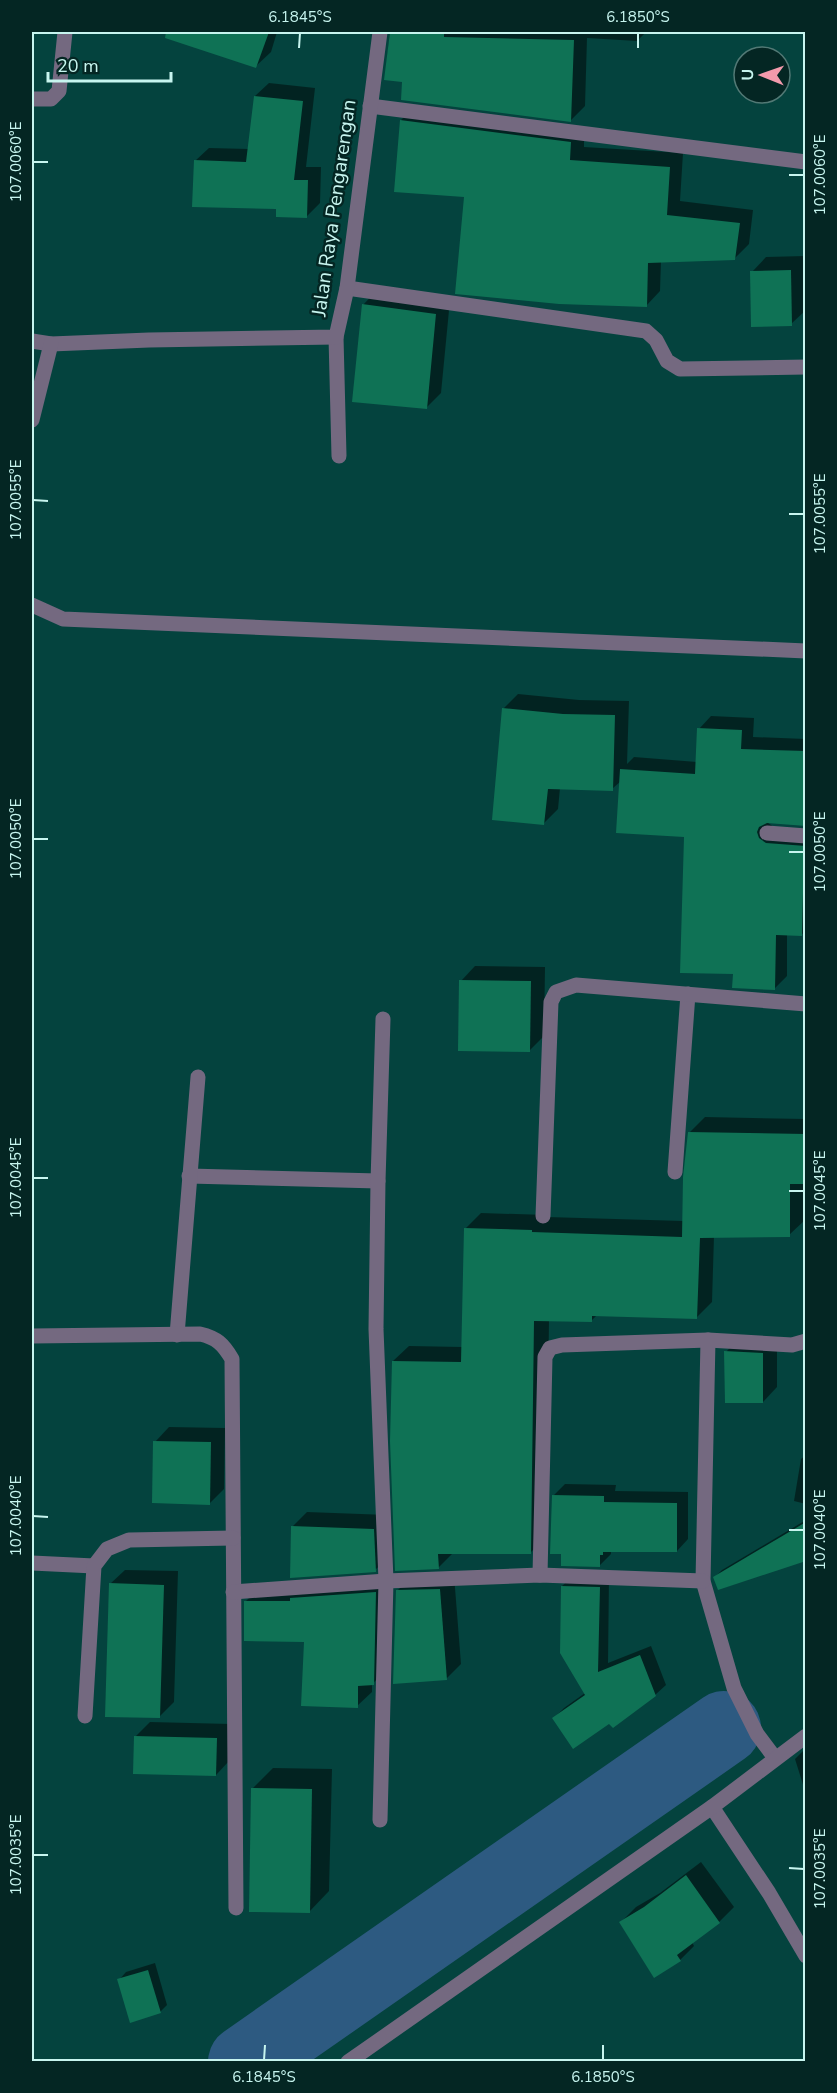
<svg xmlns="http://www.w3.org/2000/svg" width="837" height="2093" viewBox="0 0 837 2093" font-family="'Nunito Sans',sans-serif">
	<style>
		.shadow { fill: #0007 }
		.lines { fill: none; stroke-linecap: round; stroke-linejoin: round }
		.river { stroke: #2d5a81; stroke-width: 74 }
		.building { fill: #0f7255 }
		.minor { stroke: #746980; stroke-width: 15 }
		.ticks { fill: none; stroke: #c7f5ef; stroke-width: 2 }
		.labels { text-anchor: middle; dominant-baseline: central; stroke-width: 5; stroke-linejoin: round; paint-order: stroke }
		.street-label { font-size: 20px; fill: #c7f5ef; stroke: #042623 }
		.neatline { fill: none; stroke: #c7f5ef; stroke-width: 2 }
		.ticks-label { font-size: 15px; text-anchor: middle; fill: #c7f5ef }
	</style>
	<rect width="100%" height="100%" fill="#04433e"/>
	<!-- shadow -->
	<g class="shadow">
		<polygon points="220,32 277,32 271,52 256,66 213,52"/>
		<polygon points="390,32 646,32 637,41 587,38 585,106 571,120 404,81 385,79"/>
		<polygon points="269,83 315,88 306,167 321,167 320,203 307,216 277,208 195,161 209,148 249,149 255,96"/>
		<polygon points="415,106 584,128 584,147 683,153 680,201 753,210 749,244 735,258 661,261 660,291 646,306 466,195 401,120"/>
		<polygon points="805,256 806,310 791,324 752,272 766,257"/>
		<polygon points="377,290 450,300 441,393 427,407 363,305"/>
		<polygon points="518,694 579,700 629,701 627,764 634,757 697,762 699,729 711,716 754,718 753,737 806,739 806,825 767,822 779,831 806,833 806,931 802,934 787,934 787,976 774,989 734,972 686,836 621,781 612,789 560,788 558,809 544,823 503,709"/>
		<polygon points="475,966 545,967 544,1036 529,1051 461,981"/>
		<polygon points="705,1117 806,1119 805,1220 789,1235 714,1236 712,1302 696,1318 597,1315 591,1321 549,1320 546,1537 530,1553 454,1552 438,1568 393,1361 409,1346 462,1347 465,1229 481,1213 547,1215 547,1217 684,1221 689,1133"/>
		<polygon points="740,1337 777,1339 777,1387 763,1402 726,1352"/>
		<polygon points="169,1427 225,1428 224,1489 210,1503 155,1442"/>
		<polygon points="806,1455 806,1504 794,1501 801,1459"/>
		<polygon points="565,1484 616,1485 615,1491 688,1492 688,1539 677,1551 611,1551 611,1554 599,1566 553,1496"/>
		<polygon points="307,1512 388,1515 390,1556 375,1570 293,1526"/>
		<polygon points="806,1520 806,1559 715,1577 722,1570"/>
		<polygon points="125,1570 178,1571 174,1702 159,1717 110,1584"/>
		<polygon points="454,1575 461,1664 446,1679 397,1591 412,1576"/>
		<polygon points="573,1576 609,1577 608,1663 651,1646 666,1685 655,1695 609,1722 554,1718 564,1708 585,1693 562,1586"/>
		<polygon points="390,1578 388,1669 372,1684 372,1692 357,1706 305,1640 245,1602 260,1587"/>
		<polygon points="150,1722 231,1724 230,1760 216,1775 135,1737"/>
		<polygon points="806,1748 806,1791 805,1791 795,1759"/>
		<polygon points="273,1768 332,1769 329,1891 309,1912 253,1788"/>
		<polygon points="701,1862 734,1907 719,1922 692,1942 694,1946 680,1960 621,1922 636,1907 660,1893"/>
		<polygon points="155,1963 167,2005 160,2012 119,1980 126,1972"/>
	</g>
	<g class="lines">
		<!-- river -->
		<polyline class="river" points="245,2062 724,1728"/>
	</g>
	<!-- building -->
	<g class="building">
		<polygon points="166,32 269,32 256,68 165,38"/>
		<polygon points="390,32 444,32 444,37 574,40 571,122 401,100 402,82 384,80"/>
		<polygon points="254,96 303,101 294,180 308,180 307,218 276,217 276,209 192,207 194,160 246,162"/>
		<polygon points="400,120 571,142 570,160 670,167 667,215 740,223 735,260 648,263 647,307 559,304 455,294 464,197 394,192"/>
		<polygon points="791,270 792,326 751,327 750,271"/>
		<polygon points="362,304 436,314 427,409 352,402"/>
		<polygon points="502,708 563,714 615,715 613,791 548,789 544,825 492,820"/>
		<polygon points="697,728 742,730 741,749 806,751 806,826 767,823 759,827 757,832 759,838 766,843 806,846 806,894 803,893 802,936 776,935 775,990 732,988 733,974 680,973 684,837 616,833 620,769 695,774"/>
		<polygon points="459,980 531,981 530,1052 458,1051"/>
		<polygon points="688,1132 806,1134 806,1184 790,1184 790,1237 700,1238 697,1319 592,1316 592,1322 534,1321 531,1554 438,1554 439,1569 395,1571 390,1441 392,1361 461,1362 464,1228 532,1230 532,1232 682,1237 683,1177"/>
		<polygon points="724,1351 763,1353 763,1403 725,1403"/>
		<polygon points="153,1441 211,1442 210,1505 152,1503"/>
		<polygon points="552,1495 604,1496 604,1502 677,1503 677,1552 603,1552 603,1555 600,1555 600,1567 561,1566 561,1554 550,1554"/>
		<polygon points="806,1522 806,1561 718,1590 713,1577"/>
		<polygon points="291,1526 374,1529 376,1572 290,1578"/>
		<polygon points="109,1583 164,1585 160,1718 105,1717"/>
		<polygon points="561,1586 600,1587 598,1672 640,1655 656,1696 613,1728 609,1724 573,1749 552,1718 585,1695 560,1653"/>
		<polygon points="440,1589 447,1680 393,1684 396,1590"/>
		<polygon points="376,1592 374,1685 358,1686 358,1708 301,1706 304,1642 244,1641 244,1601 290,1601 290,1598"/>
		<polygon points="134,1736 217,1738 216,1776 133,1774"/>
		<polygon points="251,1788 312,1789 310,1913 249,1912"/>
		<polygon points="686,1875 720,1923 677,1955 681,1961 654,1978 619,1922 644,1907"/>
		<polygon points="148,1970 161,2013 130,2023 117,1979"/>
	</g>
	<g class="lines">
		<!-- minor -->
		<g class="minor">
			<polyline points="32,99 51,99 59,91 65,32"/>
			<polyline points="370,106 806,162"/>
			<polyline points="347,288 646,331 656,340 667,361 680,369 806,367"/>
			<polyline points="336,337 339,456"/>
			<polyline points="32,341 51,344 149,340 336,337 347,288 380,32"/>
			<polyline points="32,420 51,344"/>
			<polyline points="32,605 63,619 806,651"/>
			<polyline points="767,833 806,836"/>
			<polyline points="675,1172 688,994"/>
			<polyline points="189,1176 378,1181"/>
			<polyline points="543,1216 551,1002 556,992 576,985 806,1004"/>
			<polyline points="177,1335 198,1077"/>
			<path d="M32,1336l168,-2c17,4 23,10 32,25l4,549"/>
			<polyline points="708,1340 703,1581 734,1688 757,1734 775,1758"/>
			<polyline points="32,1563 94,1566"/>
			<polyline points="540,1575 545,1357 550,1348 562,1345 708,1340 792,1345 806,1341"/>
			<polyline points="233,1592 386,1581 540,1575 703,1581"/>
			<polyline points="85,1716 94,1566 107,1549 129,1540 233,1538"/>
			<polyline points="712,1807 769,1893 806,1956"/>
			<polyline points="380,1820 386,1581 376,1329 378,1181 383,1019"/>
			<polyline points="348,2062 712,1807 806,1736"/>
		</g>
	</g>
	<!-- ticks -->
	<path class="ticks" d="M299,48l1,-15M638,48v-15M33,162h15M789,175h15M33,500l15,1M789,514h15M33,839h15M789,852h15M33,1178h15M789,1191h15M33,1516l15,1M789,1530h15M33,1855h15M789,1868l15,1M264,2060l1,-15M603,2060v-15"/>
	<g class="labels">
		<!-- street labels -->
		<g class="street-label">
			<text transform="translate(334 208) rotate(-82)">Jalan Raya Pengarengan</text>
		</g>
	</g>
	<!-- border -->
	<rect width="837" height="2093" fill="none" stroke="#042623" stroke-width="66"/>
	<!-- north arrow -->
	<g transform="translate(762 75) rotate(271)"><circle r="28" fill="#042623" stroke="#527975" stroke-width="1.5"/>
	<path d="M0-4.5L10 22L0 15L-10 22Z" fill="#f39aac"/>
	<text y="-9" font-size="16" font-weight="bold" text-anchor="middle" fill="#c7f5ef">U</text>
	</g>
	<!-- scale -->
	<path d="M48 72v9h123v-9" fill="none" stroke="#c7f5ef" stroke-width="3"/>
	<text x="57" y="72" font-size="18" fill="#c7f5ef" stroke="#042623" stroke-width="4.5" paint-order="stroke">20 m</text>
	<rect x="33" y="33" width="771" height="2027" class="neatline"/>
	<g class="ticks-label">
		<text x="300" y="22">6.1845°S</text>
		<text x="638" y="22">6.1850°S</text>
		<text transform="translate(16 162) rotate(-90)" y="5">107.0060°E</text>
		<text transform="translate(820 175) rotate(-90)" y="5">107.0060°E</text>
		<text transform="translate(16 500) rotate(-90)" y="5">107.0055°E</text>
		<text transform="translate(820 514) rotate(-90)" y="5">107.0055°E</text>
		<text transform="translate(16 839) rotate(-90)" y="5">107.0050°E</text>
		<text transform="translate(820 852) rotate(-90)" y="5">107.0050°E</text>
		<text transform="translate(16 1178) rotate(-90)" y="5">107.0045°E</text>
		<text transform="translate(820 1191) rotate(-90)" y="5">107.0045°E</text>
		<text transform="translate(16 1516) rotate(-90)" y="5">107.0040°E</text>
		<text transform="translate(820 1530) rotate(-90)" y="5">107.0040°E</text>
		<text transform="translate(16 1855) rotate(-90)" y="5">107.0035°E</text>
		<text transform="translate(820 1869) rotate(-90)" y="5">107.0035°E</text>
		<text x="264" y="2082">6.1845°S</text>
		<text x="603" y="2082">6.1850°S</text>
	</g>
</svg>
